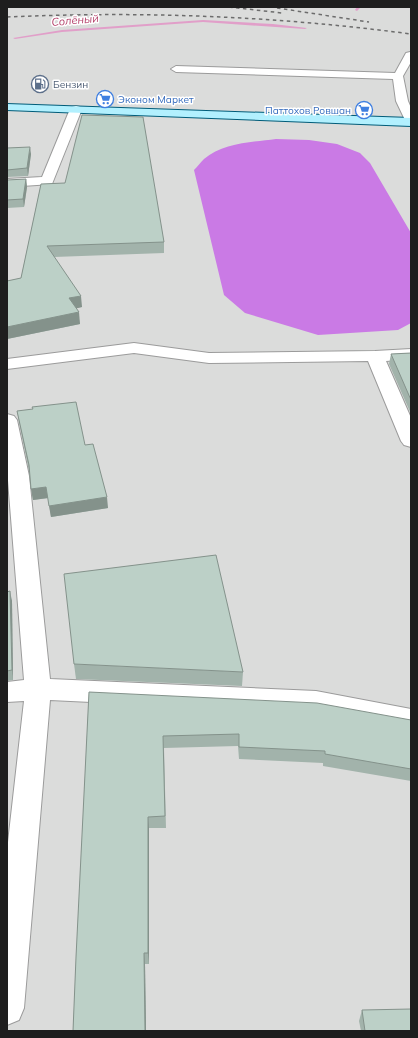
<svg xmlns="http://www.w3.org/2000/svg" width="418" height="1038" viewBox="0 0 418 1038" font-family="Mulish,sans-serif">
	<style>
		.residential { fill: #dbdcdb }
		.pitch { fill: #ca7ae5 }
		.lines { fill: none; stroke-linecap: round; stroke-linejoin: round }
		.stream { fill: #e19fc9; fill-rule: evenodd }
		.street-casing { stroke: #9b9b9b; stroke-width: 2 }
		.secondary-casing { stroke: #005c79; stroke-width: 2 }
		.street { fill: #fff; fill-rule: evenodd }
		.secondary { fill: #b2f0fe; fill-rule: evenodd }
		.rail { stroke: #6c6c6c; stroke-width: 1.5; stroke-dasharray: 3.5 3.5; stroke-linecap: butt }
		.wall { fill: #a2b3ab }
		.shaded-wall { fill: #84928b }
		.building { fill: #bcd0c7; stroke: #84928b }
		.labels { text-anchor: middle; dominant-baseline: central; stroke-width: 3; stroke-linejoin: round; paint-order: stroke }
		.far-service-label { font-size: 10px; fill: #4e5e75; stroke: #fff; text-anchor: start }
		.far-shop-label { font-size: 10px; fill: #366cbe; stroke: #fff; text-anchor: start }
		.far-water-label { font-size: 11px; font-style: italic; fill: #b5436c; stroke: #fff }
	</style>
	<rect width="100%" height="100%" fill="#e3f0ed"/>
	<!-- residential -->
	<rect class="residential" x="7" y="7" width="404" height="1024"/>
	<!-- pitch -->
	<path class="pitch" d="M276,139l33,1 28,4 23,9 10,10 41,70v90l-13,7 -80,5 -73,-22 -21,-18 -30,-125c3,-3 7,-8 10,-11 19,-16 49,-17 72,-20z"/>
	<g class="lines">
		<!-- stream -->
		<g class="stream">
			<polygon points="357,7 361,7 357,11 355,10"/>
			<polygon points="203,20 273,24 307,28 305,29 203,22 62,32 15,39 13,38 62,30"/>
		</g>
		<!-- street casing -->
		<g class="street-casing">
			<g id="street">
				<polygon points="410,52 411,62 403,76 408,101 411,108 411,124 407,123 405,120 396,101 393,79 176,72 171,69 176,66 395,73 406,53"/>
				<polygon points="76,106 80,107 82,109 52,184 7,187 7,179 42,177 70,109 72,107"/>
				<polygon points="134,343 209,353 375,351 411,349 411,359 386,361 411,418 411,447 404,445 401,441 368,361 209,363 134,353 7,369 7,359"/>
				<polygon points="7,414 14,416 17,420 29,476 50,679 316,691 411,709 411,731 316,713 50,700 24,1008 19,1020 7,1025 7,851 24,701 7,702 7,682 24,680 7,468"/>
			</g>
		</g>
		<!-- secondary casing -->
		<g class="secondary-casing">
			<polygon id="secondary" points="7,104 411,118 411,126 7,110"/>
		</g>
		<!-- street -->
		<use href="#street" class="street"/>
		<!-- secondary -->
		<use href="#secondary" class="secondary"/>
		<!-- rail -->
		<g class="rail">
			<polyline points="229,7 282,13"/>
			<polyline points="277,8 369,22"/>
			<path d="M7,17c137,-6 268,-1 404,17"/>
		</g>
	</g>
	<!-- wall -->
	<g class="wall">
		<polygon points="7,148 31,154 28,176 7,177"/>
		<polygon points="26,179 27,187 24,207 7,208 7,180"/>
		<polygon points="41,184 164,242 164,253 54,257 82,307 76,308 80,324 7,339 7,281 21,278"/>
		<polygon points="411,353 411,414 389,364 391,354"/>
		<polygon points="17,411 85,445 108,508 51,517 48,498 33,500 29,471 19,422"/>
		<polygon points="7,592 12,601 13,680 7,681"/>
		<polygon points="74,664 243,672 242,686 76,679"/>
		<polygon points="89,692 411,720 411,781 323,766 323,763 239,759 238,746 164,748 166,828 149,828 149,964 145,964 146,1031 73,1031"/>
		<polygon points="362,1010 411,1031 361,1031 359,1021"/>
	</g>
	<!-- shaded-wall -->
	<g class="shaded-wall">
		<polygon points="30,147 31,154 28,176 27,168"/>
		<polygon points="26,179 27,187 24,207 23,199"/>
		<polygon points="81,296 82,307 70,310 69,298"/>
		<polygon points="79,312 80,324 7,339 7,327"/>
		<polygon points="7,487 8,504 7,504"/>
		<polygon points="46,487 48,498 33,500 31,489"/>
		<polygon points="107,497 108,508 51,517 49,506"/>
		<polygon points="10,591 12,601 13,680 12,670"/>
		<polygon points="148,817 149,828 149,964 148,953"/>
		<polygon points="144,953 145,964 146,1031 145,1031"/>
	</g>
	<!-- building -->
	<g class="building">
		<polygon points="82,115 143,117 164,242 47,246 81,296 69,298 79,312 7,327 7,281 21,278 41,184 65,183"/>
		<polygon points="30,147 27,168 7,170 7,148"/>
		<polygon points="26,179 23,199 7,200 7,180"/>
		<polygon points="411,353 411,400 391,354"/>
		<polygon points="76,402 85,445 93,444 107,497 49,506 46,487 31,489 29,465 17,411 33,409 32,407"/>
		<polygon points="216,555 243,672 74,664 64,574"/>
		<polygon points="10,591 12,670 7,671 7,592"/>
		<polygon points="89,692 317,703 411,720 411,769 325,754 325,751 239,747 239,734 163,736 165,816 148,817 148,953 144,953 145,1031 73,1031 76,957"/>
		<polygon points="411,1009 411,1031 365,1031 362,1010"/>
	</g>
	<!-- icons -->
	<defs>
		<g id="fuel-ring" transform="scale(0.9)"><circle r="9.5" fill="#fff" stroke="#5c6f8a" stroke-width="1.5"/><path d="M-5.5-6h7V0h2V4h1.3V-2.5L3-4.5l.8-.8L6-3V5H2.5V1h-1V6h-7ZM-4.2-4.7v3.2H.2V-4.7Z" fill="#5c6f8a"/></g>
		<g id="supermarket-ring" transform="scale(0.9)"><circle r="9.5" fill="#fff" stroke="#3f7fe0" stroke-width="1.5"/><path d="M-6-5.5h2.5l.6 2H6L4.5 2H-2.5L-4.4-4H-6ZM-1.5 3.2a1.3 1.3 0 1 0 .1 0ZM3 3.2a1.3 1.3 0 1 0 .1 0Z" fill="#3f7fe0"/></g>
	</defs>
	<g fill-rule="evenodd">
		<use href="#fuel-ring" x="40" y="84"/>
		<use href="#supermarket-ring" x="105" y="99"/>
		<use href="#supermarket-ring" x="364" y="110"/>
	</g>
	<g class="labels">
		<!-- far-service labels -->
		<g class="far-service-label">
			<text x="53" y="84">Бензин</text>
		</g>
		<!-- far-shop labels -->
		<g class="far-shop-label">
			<text x="118" y="99">Эконом Маркет</text>
			<text x="351" y="110" text-anchor="end">Паттохов Ровшан</text>
		</g>
		<!-- far-water labels -->
		<g class="far-water-label">
			<text transform="translate(75 20) rotate(-5)">Солёный</text>
		</g>
	</g>
	<!-- border -->
	<rect width="418" height="1038" fill="none" stroke="#1e1e1e" stroke-width="16"/>
</svg>
